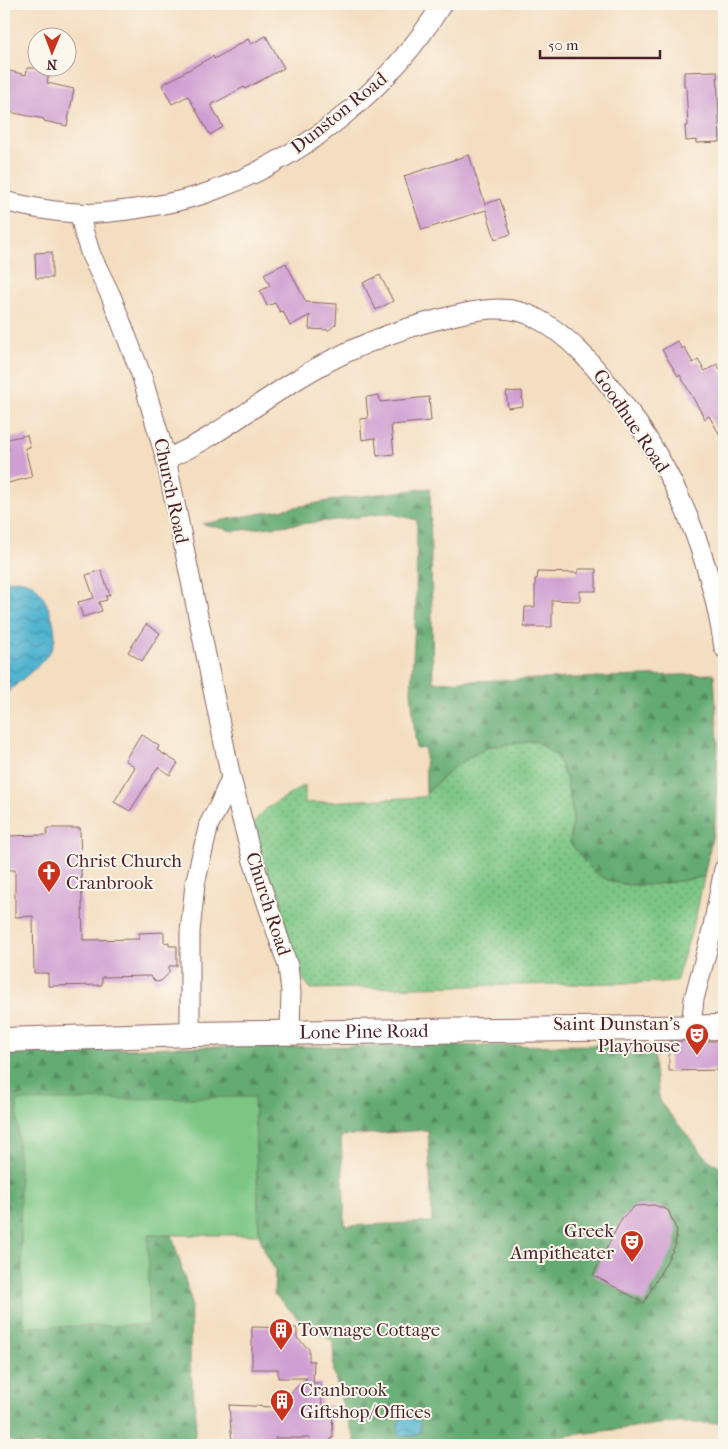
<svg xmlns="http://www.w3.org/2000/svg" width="728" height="1449" viewBox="0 0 728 1449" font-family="'IM FELL French Canon',serif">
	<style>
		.grass { fill: url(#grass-dots); stroke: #627258 }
		.forest { fill: url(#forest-firs); stroke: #57654e; fill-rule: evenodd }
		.pitch { fill: #7bc684; stroke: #627258 }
		.water { fill: url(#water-waves); stroke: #4e6a7e }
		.building { fill: #cf9ed2 }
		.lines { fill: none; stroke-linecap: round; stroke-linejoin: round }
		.minor-casing { stroke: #866260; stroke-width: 21 }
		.tertiary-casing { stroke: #866260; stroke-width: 26 }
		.minor { stroke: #fff; stroke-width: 19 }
		.tertiary { stroke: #fff; stroke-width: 24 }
		.labels { text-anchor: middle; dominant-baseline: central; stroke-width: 4; stroke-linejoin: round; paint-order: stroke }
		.street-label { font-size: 19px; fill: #4a1f2b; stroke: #fbf7ec }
		.poi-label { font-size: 19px; fill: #4a1f2b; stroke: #fbf7ec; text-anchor: start }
	</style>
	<defs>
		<pattern id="grass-dots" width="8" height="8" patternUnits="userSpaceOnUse" patternTransform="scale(1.25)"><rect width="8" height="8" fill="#7bc684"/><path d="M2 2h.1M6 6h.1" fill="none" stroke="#67a06c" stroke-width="1.8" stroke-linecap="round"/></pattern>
		<pattern id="forest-firs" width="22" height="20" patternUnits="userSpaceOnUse" patternTransform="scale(1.25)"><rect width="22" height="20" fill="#64ab72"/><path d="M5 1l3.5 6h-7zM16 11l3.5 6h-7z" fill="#548b5e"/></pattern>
		<pattern id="water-waves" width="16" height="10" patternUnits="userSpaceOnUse" patternTransform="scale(1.25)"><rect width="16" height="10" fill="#51b4d0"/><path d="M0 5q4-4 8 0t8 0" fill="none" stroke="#4592a9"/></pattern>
	</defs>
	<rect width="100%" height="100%" fill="#fbf7ec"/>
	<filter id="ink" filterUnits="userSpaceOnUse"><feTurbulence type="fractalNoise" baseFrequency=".02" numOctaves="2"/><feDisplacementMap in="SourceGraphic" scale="10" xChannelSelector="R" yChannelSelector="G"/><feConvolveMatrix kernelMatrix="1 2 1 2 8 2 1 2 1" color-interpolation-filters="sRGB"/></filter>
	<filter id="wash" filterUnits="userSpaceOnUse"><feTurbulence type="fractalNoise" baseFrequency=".0096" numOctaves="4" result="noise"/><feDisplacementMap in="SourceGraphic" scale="20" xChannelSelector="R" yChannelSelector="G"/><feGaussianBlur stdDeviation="1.12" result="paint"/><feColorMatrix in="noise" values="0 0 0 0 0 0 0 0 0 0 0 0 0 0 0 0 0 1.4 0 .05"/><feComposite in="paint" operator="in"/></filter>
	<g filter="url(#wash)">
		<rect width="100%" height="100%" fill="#f4dec1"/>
		<!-- grass -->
		<path class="grass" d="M534,741l22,14 10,23 7,37 -3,28c11,13 22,31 38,37 26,11 68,1 96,-3l-8,39 -20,66 -365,7 -11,-14 -48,-151 14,-15 39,-24v18l118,-6 31,-30 33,-20z"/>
		<!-- forest -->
		<g class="forest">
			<path d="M430,488l3,194 281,-8 4,68 -3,81 -11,54c-28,4 -70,14 -96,3 -16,-6 -27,-24 -38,-37l3,-28 -7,-37 -10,-23 -22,-14 -47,6 -33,20 -28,26 -1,-45 -9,1 -5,-58 5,-83 1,-88 -28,-7 -61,8 -95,10 -31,-7 143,-26z"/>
			<path d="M654,1045l1,27 5,30 46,56 18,12v253h-57l-95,12 -41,7 -1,3h-173l-14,-38 -9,-34 -1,-31 -35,-24 -24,-24 1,-24 -9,-16 -7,-19 -5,-138 -106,138h24l19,65 -1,63 6,54 -2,28h-180l-10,-12v-379l167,-7zM428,1130l4,92 -87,4 -4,-90z"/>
		</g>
		<!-- pitch -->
		<polygon class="pitch" points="254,1097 259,1235 148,1235 149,1325 24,1327 17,1101"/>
		<!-- water -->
		<g class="water">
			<path d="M17,580c6,1 14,2 18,6 12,13 26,46 17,62 -10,18 -30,30 -45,45h-3v-112z"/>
			<path d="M403,1417h13l4,5v9l-4,5h-15c-4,-8 -4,-13 2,-19z"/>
		</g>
		<g id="blocks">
			<!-- building -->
			<g class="building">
				<polygon points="266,36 284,68 245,89 244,87 211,105 223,127 210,135 188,96 172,104 162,85 213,56 214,59 248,39 251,44"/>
				<polygon points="27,68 50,68 47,83 74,89 67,126 44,121 44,119 4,111 4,82 6,70 26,75"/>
				<polygon points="717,71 720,142 696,143 696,140 686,141 685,126 688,126 686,86 684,86 684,72"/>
				<polygon points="469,155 485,204 500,199 511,234 495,239 486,210 422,230 404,176"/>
				<polygon points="52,252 52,278 36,278 35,253"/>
				<polygon points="286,263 306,302 337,304 336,324 329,330 309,329 310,315 290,326 283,311 280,312 275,303 267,306 260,291 270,286 264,274"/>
				<polygon points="380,275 393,301 376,310 363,283"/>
				<polygon points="677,341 682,349 684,347 693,363 698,360 705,371 717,364 724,377 724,442 709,416 705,419 680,375 678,376 662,350"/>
				<polygon points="522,391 523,406 508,408 506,392"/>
				<polygon points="379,395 380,402 429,397 431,421 391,425 394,454 377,456 375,438 362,440 360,419 368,418 366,397"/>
				<polygon points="27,435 30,447 25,448 32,477 4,484 4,451 9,450 7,439"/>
				<polygon points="578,569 596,569 596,591 580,591 580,601 552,600 552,627 524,627 525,607 535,607 535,579 537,579 538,572 578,573"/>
				<polygon points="101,570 110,595 106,596 107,600 99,602 102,611 83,617 78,602 94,598 86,575"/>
				<polygon points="146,624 160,633 142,661 128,652"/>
				<polygon points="141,734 159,746 157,750 178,763 170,775 158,767 130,811 114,802 135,767 125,760"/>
				<polygon points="47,828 80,828 83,940 139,939 139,933 164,932 164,943 169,942 169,946 177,946 177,966 169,966 169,973 161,981 156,982 150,976 102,977 102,985 48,986 48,973 34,973 33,916 15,917 15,870 5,870 4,836 47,835"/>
				<polygon points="669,1041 724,1041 724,1070 669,1071"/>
				<polygon points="654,1205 668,1210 677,1231 675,1246 644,1303 593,1275 622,1218 635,1206"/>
				<polygon points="252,1327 297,1328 297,1338 309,1349 309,1361 314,1361 313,1383 321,1383 322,1405 332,1406 333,1438 331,1438 331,1445 310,1445 310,1438 275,1438 276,1445 232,1445 229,1405 274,1407 307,1378 278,1378 278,1369 252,1369"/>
			</g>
		</g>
	</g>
	<g filter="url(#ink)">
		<use href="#blocks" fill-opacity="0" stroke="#866260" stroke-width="1"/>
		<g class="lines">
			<!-- minor casing -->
			<g class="minor-casing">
				<g id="minor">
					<path d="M4,201c24,6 49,11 74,12 18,2 38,-2 57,-4 27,-4 54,-9 80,-19 92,-34 176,-103 227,-186"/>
					<polyline points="80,214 84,233 91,255 111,296 142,377 166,459 231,778 253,861 288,966 291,992 290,1032"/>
					<path d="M166,459c46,-19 85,-51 127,-77 47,-30 100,-52 155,-65 28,-7 59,-14 86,0 36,18 62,51 86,82 56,73 91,159 104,249"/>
					<polyline points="691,1027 694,999 712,931 724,869"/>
					<polyline points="190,1034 190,932 195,884 209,824 219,806 231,778"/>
				</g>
			</g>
			<!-- tertiary casing -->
			<g class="tertiary-casing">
				<g id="tertiary">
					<path id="s1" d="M4,1040l186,-6 534,-7"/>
				</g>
			</g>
			<!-- minor -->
			<use href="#minor" class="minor"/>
			<!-- tertiary -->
			<use href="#tertiary" class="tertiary"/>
		</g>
	</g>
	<!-- icons -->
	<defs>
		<g id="church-pin" transform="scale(1.25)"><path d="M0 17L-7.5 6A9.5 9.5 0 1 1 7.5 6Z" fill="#c8321e" stroke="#fbf7ec"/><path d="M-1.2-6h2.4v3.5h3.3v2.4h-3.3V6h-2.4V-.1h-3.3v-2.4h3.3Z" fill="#fff"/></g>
		<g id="theatre-pin" transform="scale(1.25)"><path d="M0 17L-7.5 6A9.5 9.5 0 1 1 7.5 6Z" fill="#c8321e" stroke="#fbf7ec"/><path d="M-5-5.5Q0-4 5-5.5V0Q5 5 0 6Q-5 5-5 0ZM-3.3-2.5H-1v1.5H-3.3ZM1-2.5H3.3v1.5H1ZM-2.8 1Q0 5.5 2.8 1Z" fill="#fff"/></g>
		<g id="building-pin" transform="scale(1.25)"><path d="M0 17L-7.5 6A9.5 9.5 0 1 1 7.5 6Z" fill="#c8321e" stroke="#fbf7ec"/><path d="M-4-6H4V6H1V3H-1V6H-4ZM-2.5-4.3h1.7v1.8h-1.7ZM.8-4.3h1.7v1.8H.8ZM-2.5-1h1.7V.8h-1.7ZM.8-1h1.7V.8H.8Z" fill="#fff"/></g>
	</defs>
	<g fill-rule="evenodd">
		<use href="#church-pin" x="49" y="872"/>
		<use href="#theatre-pin" x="697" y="1035"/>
		<use href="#theatre-pin" x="632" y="1242"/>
		<use href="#building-pin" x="281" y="1330"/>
		<use href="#building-pin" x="282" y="1401"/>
	</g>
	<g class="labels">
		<!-- street labels -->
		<g class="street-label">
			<text transform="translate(339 113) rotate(-39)">Dunston Road</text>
			<text transform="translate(631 421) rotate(56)">Goodhue Road</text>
			<text transform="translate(171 491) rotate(78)">Church Road</text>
			<text transform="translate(268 904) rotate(72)">Church Road</text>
			<text stroke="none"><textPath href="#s1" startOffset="360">Lone Pine Road</textPath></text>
		</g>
		<!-- poi labels -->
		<g class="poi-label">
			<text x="66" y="861">Christ Church<tspan x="66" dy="22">Cranbrook</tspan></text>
			<text x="680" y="1024" text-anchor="end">Saint Dunstan's<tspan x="680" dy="22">Playhouse</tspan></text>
			<text x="614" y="1231" text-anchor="end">Greek<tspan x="614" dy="22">Ampitheater</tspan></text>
			<text x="298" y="1330">Townage Cottage</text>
			<text x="300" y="1390">Cranbrook<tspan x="300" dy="22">Giftshop/Offices</tspan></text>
		</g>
	</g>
	<!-- margin -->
	<rect width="728" height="1449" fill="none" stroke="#fbf7ec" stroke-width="20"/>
	<!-- north arrow -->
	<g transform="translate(52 52) rotate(181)"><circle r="24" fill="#fbf7ec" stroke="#b4a19f"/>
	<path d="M0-4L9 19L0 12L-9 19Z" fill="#c8321e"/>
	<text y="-8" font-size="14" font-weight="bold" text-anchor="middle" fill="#4a1f2b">N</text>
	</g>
	<!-- scale -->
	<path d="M540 50v8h120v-8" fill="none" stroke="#4a1f2b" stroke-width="2.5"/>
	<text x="548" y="50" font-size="15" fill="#4a1f2b" stroke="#fbf7ec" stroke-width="4" paint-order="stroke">50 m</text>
</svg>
